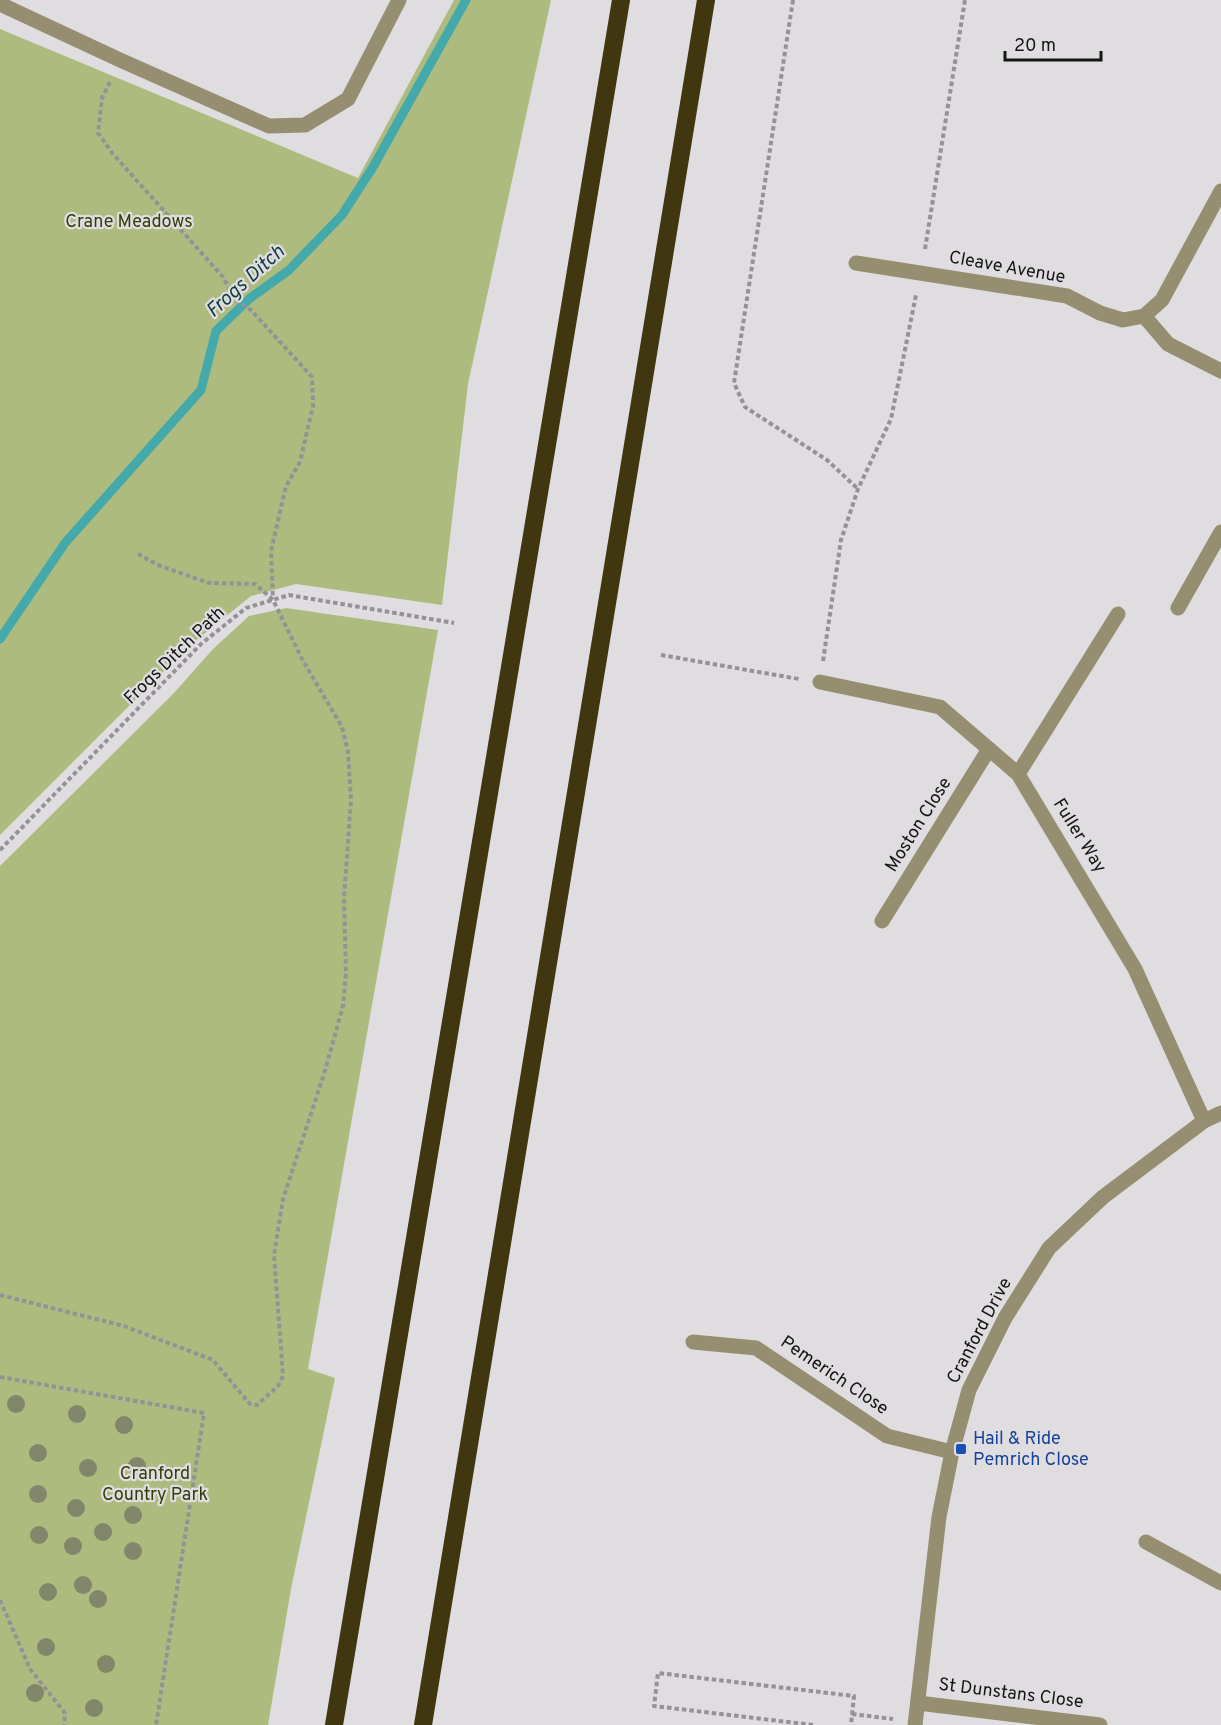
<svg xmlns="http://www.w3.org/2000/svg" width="1221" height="1725" viewBox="0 0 1221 1725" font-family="Overpass,sans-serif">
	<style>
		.green { fill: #adbb7f }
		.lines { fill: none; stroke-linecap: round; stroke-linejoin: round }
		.stream { stroke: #43a9aa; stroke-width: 9 }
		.path { stroke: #949295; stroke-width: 4; stroke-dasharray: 4.5 3; stroke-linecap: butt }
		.service { stroke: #968e71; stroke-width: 15 }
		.minor { stroke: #968e71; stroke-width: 15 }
		.motorway { stroke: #403610; stroke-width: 18 }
		.tree { fill: #82866a }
		.transit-dot { fill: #1a4fb4; stroke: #e0dde1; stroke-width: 2 }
		.labels { text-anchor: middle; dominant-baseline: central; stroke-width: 4.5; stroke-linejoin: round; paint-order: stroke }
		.park-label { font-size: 18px; fill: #353e09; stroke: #e0dde1 }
		.street-label { font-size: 18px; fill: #161516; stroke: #e0dde1 }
		.transit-label { font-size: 18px; fill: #164399; stroke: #e0dde1; text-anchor: start }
		.water-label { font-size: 20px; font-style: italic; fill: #0f3f3f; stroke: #e0dde1 }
	</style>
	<rect width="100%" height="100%" fill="#e0dde1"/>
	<!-- green -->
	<g class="green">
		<polygon points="454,0 551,0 468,384 442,605 296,584 251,596 189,646 0,835 0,29 358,178"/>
		<polygon points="286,608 438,630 308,1369 335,1378 291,1589 268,1725 0,1725 0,866 174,693 213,649 249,616"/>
	</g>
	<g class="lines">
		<!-- stream -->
		<polyline class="stream" points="0,639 65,543 201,390 216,331 249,299 289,270 342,215 373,167 466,0"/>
		<!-- path -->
		<g class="path">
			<polyline points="793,0 734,383 745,407 827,460 858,489"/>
			<polyline points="110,82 102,98 98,133 113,154 223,277 235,299 251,310 312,377 313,406 300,462 286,486 271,551 273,599"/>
			<polyline points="925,249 965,0"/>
			<polyline points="661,655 799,679"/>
			<polyline points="823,661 841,540 858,489 891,419 916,295"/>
			<polyline points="0,850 201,644 246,608 289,595 454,623"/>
			<polyline points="0,1295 124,1326 213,1360 250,1404 257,1405 278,1386 283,1376 274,1255 283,1199 324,1074 343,1006 346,973 344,898 351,800 348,752 342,727 302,659 273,600 255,584 209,583 158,565 138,554"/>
			<polyline points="0,1377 204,1413 156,1725"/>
			<polyline points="0,1600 30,1669 65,1713 64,1725"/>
			<polyline points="852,1714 893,1719"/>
			<polyline points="813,1725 654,1706 658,1673 854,1696 851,1725"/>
		</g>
		<!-- service -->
		<g class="service">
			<polyline points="1144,316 1168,344 1221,371"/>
			<polyline points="1178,608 1221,532"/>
		</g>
		<!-- minor -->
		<g class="minor">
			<polyline points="0,4 120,60 269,126 305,125 348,99 399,0"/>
			<polyline points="856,263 1067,296 1100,313 1123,320 1144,316 1162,300 1221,191"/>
			<polyline points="820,682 940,707 1018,774 1135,969 1204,1121"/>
			<polyline points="1018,774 1118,614"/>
			<polyline points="882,921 989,749"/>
			<polyline points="693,1342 756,1348 887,1436 952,1452"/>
			<polyline points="1146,1542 1221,1583"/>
			<polyline points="918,1703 1100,1725"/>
			<polyline points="915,1725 939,1517 952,1452 969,1390 1005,1318 1049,1248 1103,1197 1204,1121 1221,1113"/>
		</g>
		<!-- motorway -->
		<g class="motorway">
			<polyline points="334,1725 621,0"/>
			<polyline points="423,1725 706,0"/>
		</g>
	</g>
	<!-- trees -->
	<g class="tree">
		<circle cx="16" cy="1404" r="9"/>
		<circle cx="77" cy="1414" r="9"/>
		<circle cx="124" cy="1425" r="9"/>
		<circle cx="38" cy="1453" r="9"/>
		<circle cx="137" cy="1466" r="9"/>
		<circle cx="88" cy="1468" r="9"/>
		<circle cx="38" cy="1494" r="9"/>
		<circle cx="76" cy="1508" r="9"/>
		<circle cx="133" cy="1515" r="9"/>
		<circle cx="103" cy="1532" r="9"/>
		<circle cx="39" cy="1535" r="9"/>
		<circle cx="73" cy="1546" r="9"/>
		<circle cx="133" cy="1551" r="9"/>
		<circle cx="83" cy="1585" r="9"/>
		<circle cx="48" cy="1592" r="9"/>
		<circle cx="98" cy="1599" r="9"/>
		<circle cx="46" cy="1647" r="9"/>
		<circle cx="106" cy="1664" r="9"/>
		<circle cx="35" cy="1693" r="9"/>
		<circle cx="94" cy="1708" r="9"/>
	</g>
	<!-- markers -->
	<rect class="transit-dot" x="955" y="1443" width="12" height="12" rx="3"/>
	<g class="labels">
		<!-- park labels -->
		<g class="park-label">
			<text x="129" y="222">Crane Meadows</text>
			<text x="155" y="1474">Cranford<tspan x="155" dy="21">Country Park</tspan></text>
		</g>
		<!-- street labels -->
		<g class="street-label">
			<text transform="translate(1007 268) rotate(10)">Cleave Avenue</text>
			<text transform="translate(175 656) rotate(-44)">Frogs Ditch Path</text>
			<text transform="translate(919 825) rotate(-58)">Moston Close</text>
			<text transform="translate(1079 836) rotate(58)">Fuller Way</text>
			<text transform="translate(980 1331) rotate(-62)">Cranford Drive</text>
			<text transform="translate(834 1376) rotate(34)">Pemerich Close</text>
			<text transform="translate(1011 1694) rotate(7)">St Dunstans Close</text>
		</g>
		<!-- transit labels -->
		<g class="transit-label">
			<text x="973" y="1439">Hail &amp; Ride<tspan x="973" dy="21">Pemrich Close</tspan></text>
		</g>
		<!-- water labels -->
		<g class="water-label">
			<text transform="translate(246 282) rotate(-42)">Frogs Ditch</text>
		</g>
	</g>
	<!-- scale -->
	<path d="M1005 51v9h96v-9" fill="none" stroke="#161516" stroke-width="3"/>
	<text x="1014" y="51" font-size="18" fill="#161516" stroke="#e0dde1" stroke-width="4.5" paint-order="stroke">20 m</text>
</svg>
